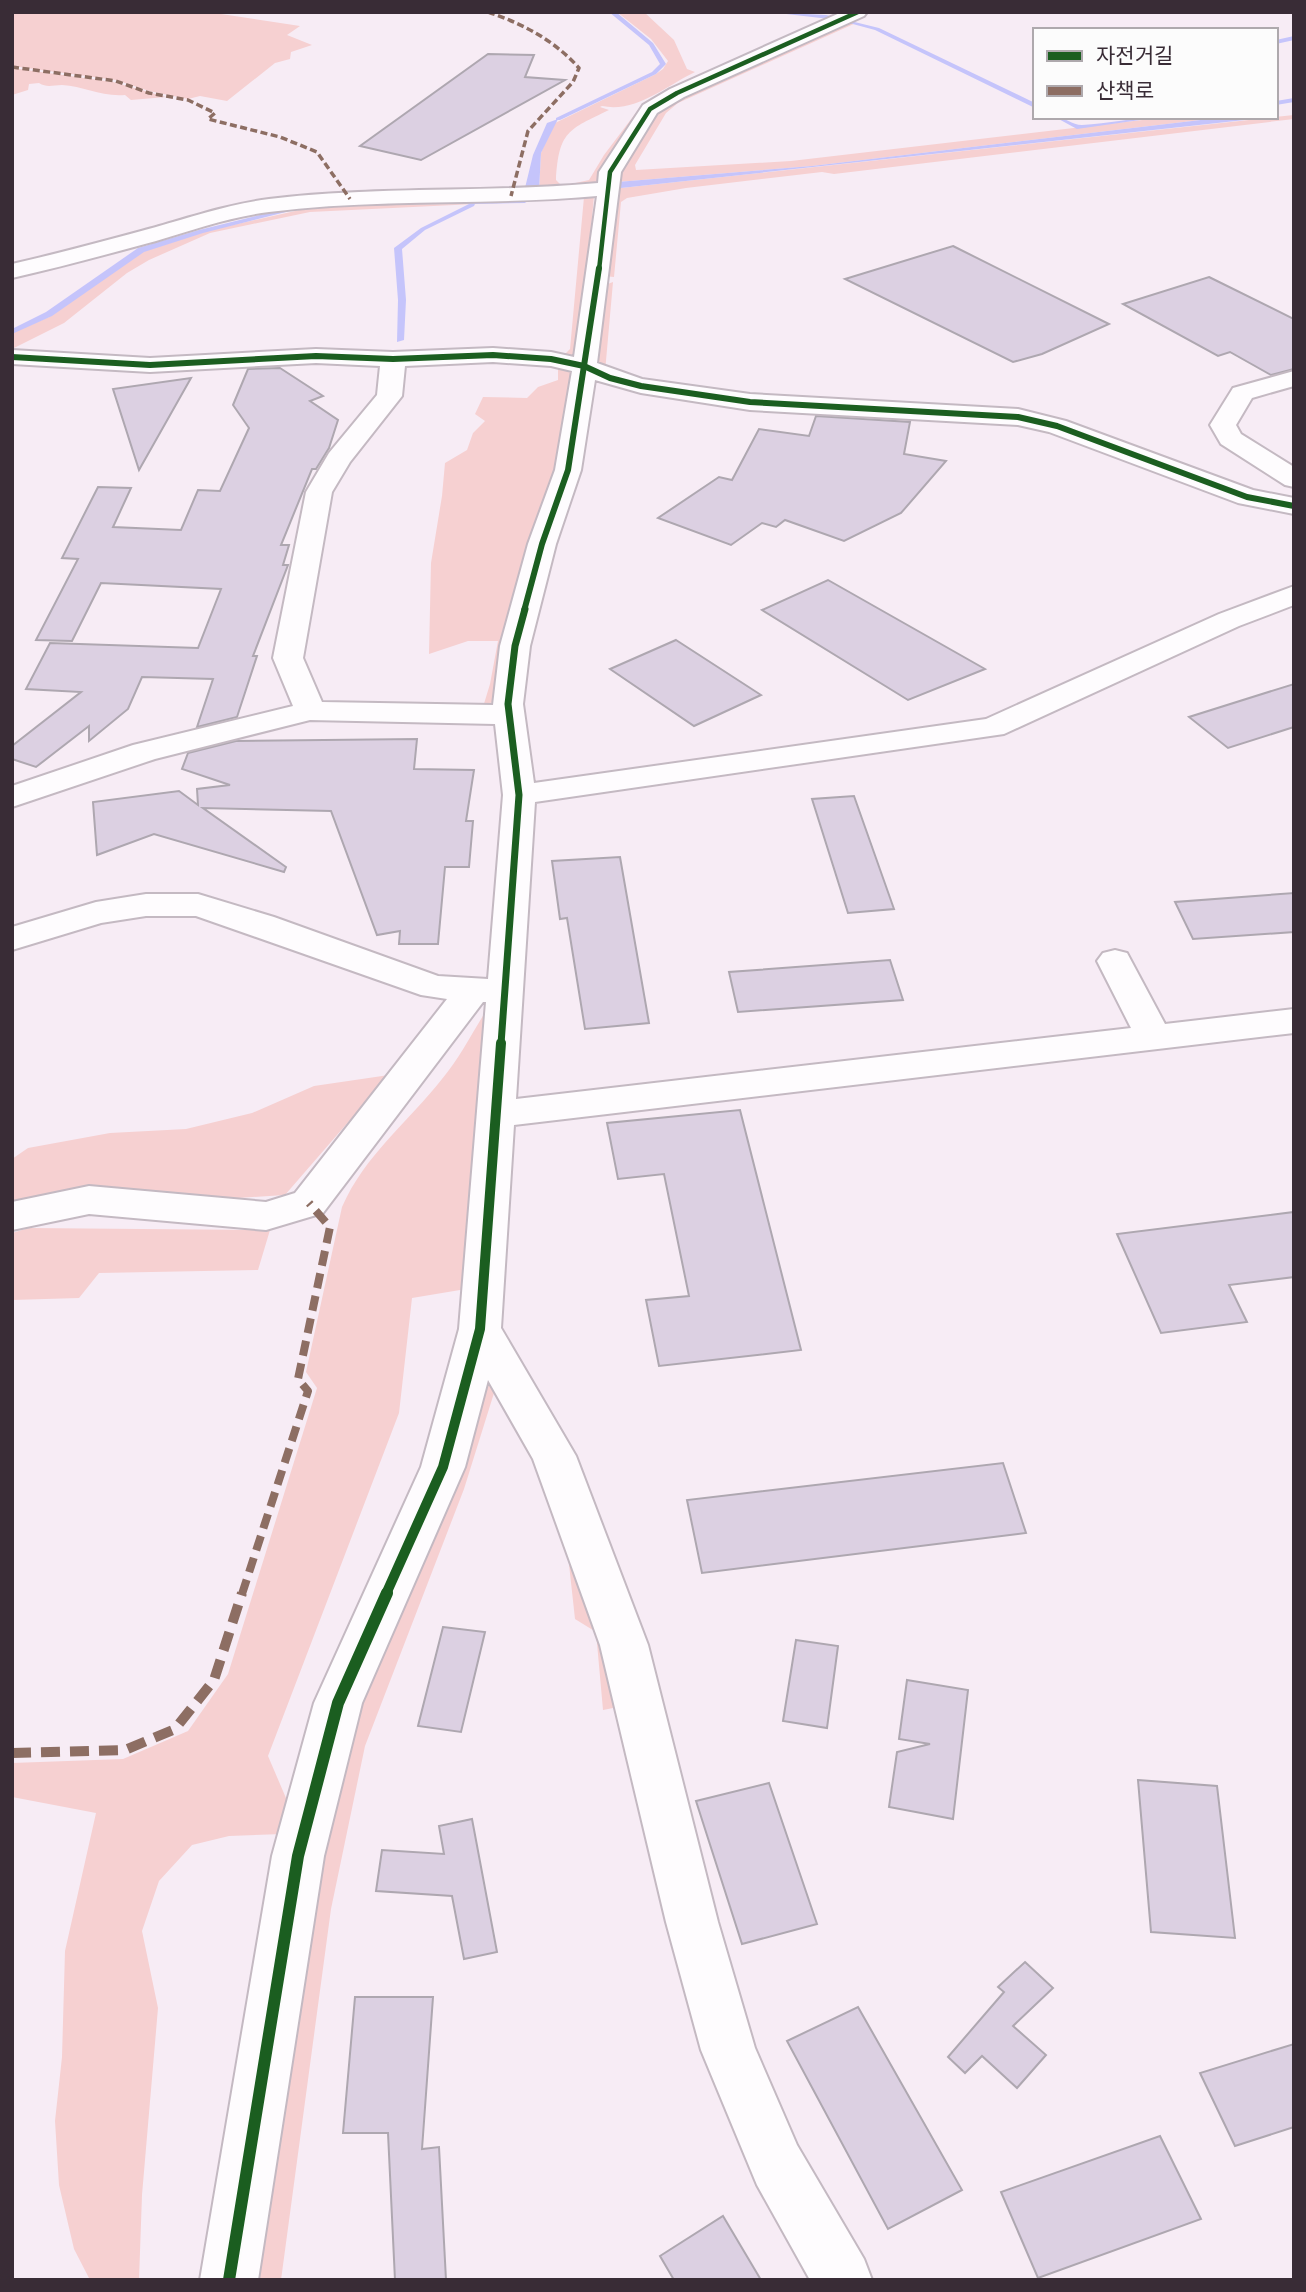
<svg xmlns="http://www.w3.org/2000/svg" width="1306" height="2292" viewBox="0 0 1306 2292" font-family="'Fira Sans Condensed','Noto Sans KR',sans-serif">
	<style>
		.green { fill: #f6d0d1 }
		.water { fill: #c5c4fb }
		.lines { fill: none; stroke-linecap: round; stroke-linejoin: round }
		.stream { fill: #c5c4fb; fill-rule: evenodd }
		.building { fill: #dcd0e2; stroke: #aea7b0; stroke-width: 2 }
		.minor-casing { stroke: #c4b9c2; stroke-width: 4 }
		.minor { fill: #fefcfe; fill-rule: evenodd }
		.quiet-far2 { stroke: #8d6e63; stroke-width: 3.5; stroke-dasharray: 7 3.5; stroke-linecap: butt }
		.quiet-far1 { stroke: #8d6e63; stroke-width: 8; stroke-dasharray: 15 8; stroke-linecap: butt }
		.quiet { stroke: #8d6e63; stroke-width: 10; stroke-dasharray: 19 10; stroke-linecap: butt }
		.cycleway-far4-casing { stroke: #fcfcfc; stroke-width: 7 }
		.cycleway-far3-casing { stroke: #fcfcfc; stroke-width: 9 }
		.cycleway-far2-casing { stroke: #fcfcfc; stroke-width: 10 }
		.cycleway-far1-casing { stroke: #fcfcfc; stroke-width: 14 }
		.cycleway-casing { stroke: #fcfcfc; stroke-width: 17 }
		.cycleway-far4 { stroke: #1b5e20; stroke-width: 4.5 }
		.cycleway-far3 { stroke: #1b5e20; stroke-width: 6 }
		.cycleway-far2 { stroke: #1b5e20; stroke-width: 7 }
		.cycleway-far1 { stroke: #1b5e20; stroke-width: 10 }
		.cycleway { stroke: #1b5e20; stroke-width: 12 }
	</style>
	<rect width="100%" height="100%" fill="#f7ecf5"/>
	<!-- green -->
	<g class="green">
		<polygon points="12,12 208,12 300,26 287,35 312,45 291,52 290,59 275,63 227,101 200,96 188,99 149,91 116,80 12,66"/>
		<path d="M617,12h27l30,28 13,29 8,3c-29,14 -59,41 -93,34l-2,1 9,3c-41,20 -50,21 -53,70l6,6 27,-6 15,-25 37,-49 9,-2 22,-16 60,-26 -73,38 -60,81 -18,5 -42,5 2,-38 12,-29 103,-50 7,-5 5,-8 -17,-22z"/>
		<polygon points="850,20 856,23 678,103 666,113 635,165 636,170 791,161 1168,117 1226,117 812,166 617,182 615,186 621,188 1294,115 1294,119 834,174 822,172 686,188 627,198 621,202 614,277 603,276 615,180 660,111 699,87"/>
		<path d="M12,68l101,14 53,15 -35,3 -6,-5c-24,2 -41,-9 -63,-10 -9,0 -15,3 -23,-2l-10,1 -1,6 -16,5z"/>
		<polygon points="594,196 580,351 570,356 506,351 558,354 566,353 570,349 584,197"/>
		<polygon points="475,204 310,212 210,233 149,260 127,273 64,323 12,349 12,333 49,317 142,252 210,230 322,205"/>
		<polygon points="613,282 605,372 595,368 605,285"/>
		<polygon points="558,364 570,366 579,376 496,700 483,707 490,684 498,641 468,641 429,654 431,563 442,496 445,463 467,450 473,433 485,421 475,414 483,397 527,398 538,387 558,380"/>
		<path d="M486,1011l-20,278 -54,9 -13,115 -131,343 21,49 -6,29 -54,2 -37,9 -33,36 -17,50 16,77 -16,187 -3,85h-49l-16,-31 -15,-64 -4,-64 7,-64 3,-106 31,-138 -84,-16v-34l111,-4 65,-28 40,-57 89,-286 -11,-16 36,-165c22,-51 66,-85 100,-128 17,-20 30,-46 44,-68z"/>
		<polygon points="389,1075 285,1195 238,1198 96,1189 12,1206 12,1159 28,1148 110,1133 186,1129 252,1113 314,1086"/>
		<polygon points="29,1228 270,1230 258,1270 99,1273 79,1298 12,1300 12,1233"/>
		<polygon points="488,1380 501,1382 577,1543 618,1707 603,1710 596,1632 575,1619 567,1546 527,1439 494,1393 464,1489 365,1746 331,1909 281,2280 258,2280 277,2138 336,1782 369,1681"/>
	</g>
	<!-- water -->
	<g class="water">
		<polygon points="1226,117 1272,117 621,188 615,186 617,182 812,166"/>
		<polygon points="558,119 541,153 539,191 524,192 533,155 547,123"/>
	</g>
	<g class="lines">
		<!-- stream -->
		<g class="stream">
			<polygon points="609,12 616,12 653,43 666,64 656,74 560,120 556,120 556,118 652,72 660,64 649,45"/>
			<polygon points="769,12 826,15 879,28 1035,103 1035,108 875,30 838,20"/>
			<polygon points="1294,36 1294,40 1276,44 1276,40"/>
			<polygon points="1294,98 1294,102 1276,105 1276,101"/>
			<path d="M1055,117c10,0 17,8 27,8 26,-1 52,-8 79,-8l-84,12z"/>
			<polygon points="523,200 526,202 525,203 475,204 474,206 425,230 402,249 406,300 404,340 397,342 398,300 394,248 421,228 469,204 427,204 424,202 425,201"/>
			<polygon points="300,205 303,207 302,208 203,233 144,252 52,316 12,334 12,329 46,312 138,248 199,230"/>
		</g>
	</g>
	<!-- building -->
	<g class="building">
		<polygon points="488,54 534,55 525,77 565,80 421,160 360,146"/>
		<polygon points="953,246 1109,324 1042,354 1013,362 845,279"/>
		<polygon points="1209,277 1294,319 1294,369 1271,375 1230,352 1218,356 1123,304"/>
		<polygon points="280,368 323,396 310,401 338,420 329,448 316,469 312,469 281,545 289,545 283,565 288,565 253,656 257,656 237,717 197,727 213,679 142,677 128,709 89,741 89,726 36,767 12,759 12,746 81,692 26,689 50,643 198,648 221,589 101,583 72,641 36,640 78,559 62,558 98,487 131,488 113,527 181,530 198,490 220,491 249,428 233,405 248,369"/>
		<polygon points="191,378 139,470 113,389"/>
		<polygon points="816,416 910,422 904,454 946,461 901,513 844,541 785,520 776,527 762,523 731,545 658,518 719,477 732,480 759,429 809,436"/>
		<polygon points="828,580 985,669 908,700 762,610"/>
		<polygon points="676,640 761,695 694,726 610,669"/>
		<polygon points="1294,684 1294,727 1228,748 1189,717"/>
		<polygon points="417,739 414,769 474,770 466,821 473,821 469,867 445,867 438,944 399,944 400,931 377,935 331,811 203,808 286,867 284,872 154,834 97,855 93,802 179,791 198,805 197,789 230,785 182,769 188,753 236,741"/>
		<polygon points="854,796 894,909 848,913 812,799"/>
		<polygon points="620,857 649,1023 585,1029 567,918 560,919 552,861"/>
		<polygon points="1294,893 1294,932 1193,939 1175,902"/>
		<polygon points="890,960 903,1000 738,1012 729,972"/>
		<polygon points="740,1110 801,1350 659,1366 646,1300 689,1296 664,1174 618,1179 607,1123"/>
		<polygon points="1294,1212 1294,1277 1229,1285 1247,1322 1161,1333 1117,1234"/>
		<polygon points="1003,1463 1026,1533 702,1573 687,1500"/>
		<polygon points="443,1627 485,1632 461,1732 418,1726"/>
		<polygon points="796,1640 838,1646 827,1728 783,1721"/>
		<polygon points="907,1680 968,1690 953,1819 889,1807 897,1752 930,1744 899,1739"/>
		<polygon points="1138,1780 1217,1786 1235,1938 1151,1932"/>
		<polygon points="769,1783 817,1924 742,1944 696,1801"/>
		<polygon points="472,1819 497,1952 464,1959 452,1896 376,1891 382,1850 444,1854 439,1826"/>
		<polygon points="1025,1962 1053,1988 1013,2026 1046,2055 1017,2088 982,2056 965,2073 948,2057 1004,1992 998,1987"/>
		<polygon points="355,1997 433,1997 422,2149 439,2147 446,2280 395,2280 388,2133 343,2133"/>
		<polygon points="858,2007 962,2190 888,2229 787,2041"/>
		<polygon points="1294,2044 1294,2127 1235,2146 1200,2073"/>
		<polygon points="1160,2136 1201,2219 1038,2278 1001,2192"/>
		<polygon points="723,2216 761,2280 674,2280 660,2256"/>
	</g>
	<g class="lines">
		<!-- minor casing -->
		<g class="minor-casing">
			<g id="minor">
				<path d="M842,12h25l-3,4 -180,81 -27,16 -36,59 -24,191 45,16 108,15 268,15 48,12 187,69 41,8v16l-56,-11 -189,-71 -31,-7 -268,-15 -109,-17 -46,-13 -14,90 -25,74 -26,102 -7,58 11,79 452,-64 233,-105 75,-28v19l-55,21 -235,108 -469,68 -19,297 615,-71 -34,-67 6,-8 12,-3 12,3 38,71 129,-15v24l-780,92 -13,203 75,128 72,189 70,277 37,126 42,97 67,114 8,21h-62l-53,-95 -56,-135 -35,-128 -66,-277 -67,-186 -45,-79 -23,87 -103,236 -38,153 -66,424h-58l72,-424 42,-153 107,-236 38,-138 27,-327h-3l-160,211 -57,17 -177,-16 -77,16v-28l77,-16 177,16 29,-9 152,-194 -26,-4 -225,-79h-50l-45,7 -89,27v-23l84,-25 50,-8h52l76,23 164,59 50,3 15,-184 -8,-71 -185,-4 -155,39 -143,48v-21l121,-41 160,-39 -20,-48 33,-166 23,-39 48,-58 3,-29 -64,-3 -166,9 -138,-8v-14l138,8 166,-9 77,3 100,-4 58,4 23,5 23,-161c-109,10 -220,2 -328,16 -39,5 -76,18 -113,29 -48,13 -95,26 -144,37v-14c49,-11 96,-24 144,-37 38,-11 75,-23 113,-28 109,-13 220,-6 329,-16l1,-11 44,-67 27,-16zM493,362l58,4 21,5 -17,99 -27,74 -28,102 -7,59 -171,-3 -19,-44 29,-166 18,-30 52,-66 3,-30z"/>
				<polygon points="1294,371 1294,386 1252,398 1236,425 1241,434 1294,467 1294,487 1285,485 1221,444 1210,425 1233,388"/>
			</g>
		</g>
		<!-- minor -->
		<use href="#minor" class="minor"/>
		<!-- quiet-far2 -->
		<g class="quiet-far2">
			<path d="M488,12c35,12 66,28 91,56l-6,14 -45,49 -17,65"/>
			<polyline points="12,67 116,81 149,93 188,100 215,113 208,119 280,137 317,152 350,199"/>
		</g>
		<!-- quiet-far1 -->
		<polyline class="quiet-far1" points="242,1594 308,1391 298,1379 330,1227 309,1203"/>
		<!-- quiet -->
		<polyline class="quiet" points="12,1753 125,1750 175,1729 214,1680 242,1593"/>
		<!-- cycleway-far4 casing -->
		<g class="cycleway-far4-casing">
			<polyline id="cycleway-far4" points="599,270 610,172 650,109 677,93 858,12"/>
		</g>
		<!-- cycleway-far3 casing -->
		<g class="cycleway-far3-casing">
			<g id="cycleway-far3">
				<polyline points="12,357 150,365 316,356 393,359 493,355 551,359 584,366 610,378 641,386 750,402 1018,417 1057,426 1247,497 1294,506"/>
				<polyline points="524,611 542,544 568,470 599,268"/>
			</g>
		</g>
		<!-- cycleway-far2 casing -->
		<g class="cycleway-far2-casing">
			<polyline id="cycleway-far2" points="501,1044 519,795 508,704 515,646 525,609"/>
		</g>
		<!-- cycleway-far1 casing -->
		<g class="cycleway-far1-casing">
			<polyline id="cycleway-far1" points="386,1594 443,1467 480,1329 501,1043"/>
		</g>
		<!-- cycleway casing -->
		<g class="cycleway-casing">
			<polyline id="cycleway" points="229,2280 298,1856 338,1703 387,1593"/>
		</g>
		<!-- cycleway-far4 -->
		<use href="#cycleway-far4" class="cycleway-far4"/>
		<!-- cycleway-far3 -->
		<use href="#cycleway-far3" class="cycleway-far3"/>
		<!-- cycleway-far2 -->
		<use href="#cycleway-far2" class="cycleway-far2"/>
		<!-- cycleway-far1 -->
		<use href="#cycleway-far1" class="cycleway-far1"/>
		<!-- cycleway -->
		<use href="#cycleway" class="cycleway"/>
	</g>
	<!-- border -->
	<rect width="1306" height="2292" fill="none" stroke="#392c36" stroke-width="28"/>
	<!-- legend -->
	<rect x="1033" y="28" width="245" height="91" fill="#fcfcfc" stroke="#aea9ad" stroke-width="2"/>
	<rect x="1047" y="51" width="35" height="10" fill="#1b5e20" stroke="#aea9ad" stroke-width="2"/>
	<text x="1096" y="63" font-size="21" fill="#392c36">자전거길</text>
	<rect x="1047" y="86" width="35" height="10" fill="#8d6e63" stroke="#aea9ad" stroke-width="2"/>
	<text x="1096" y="98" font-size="21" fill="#392c36">산책로</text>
</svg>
